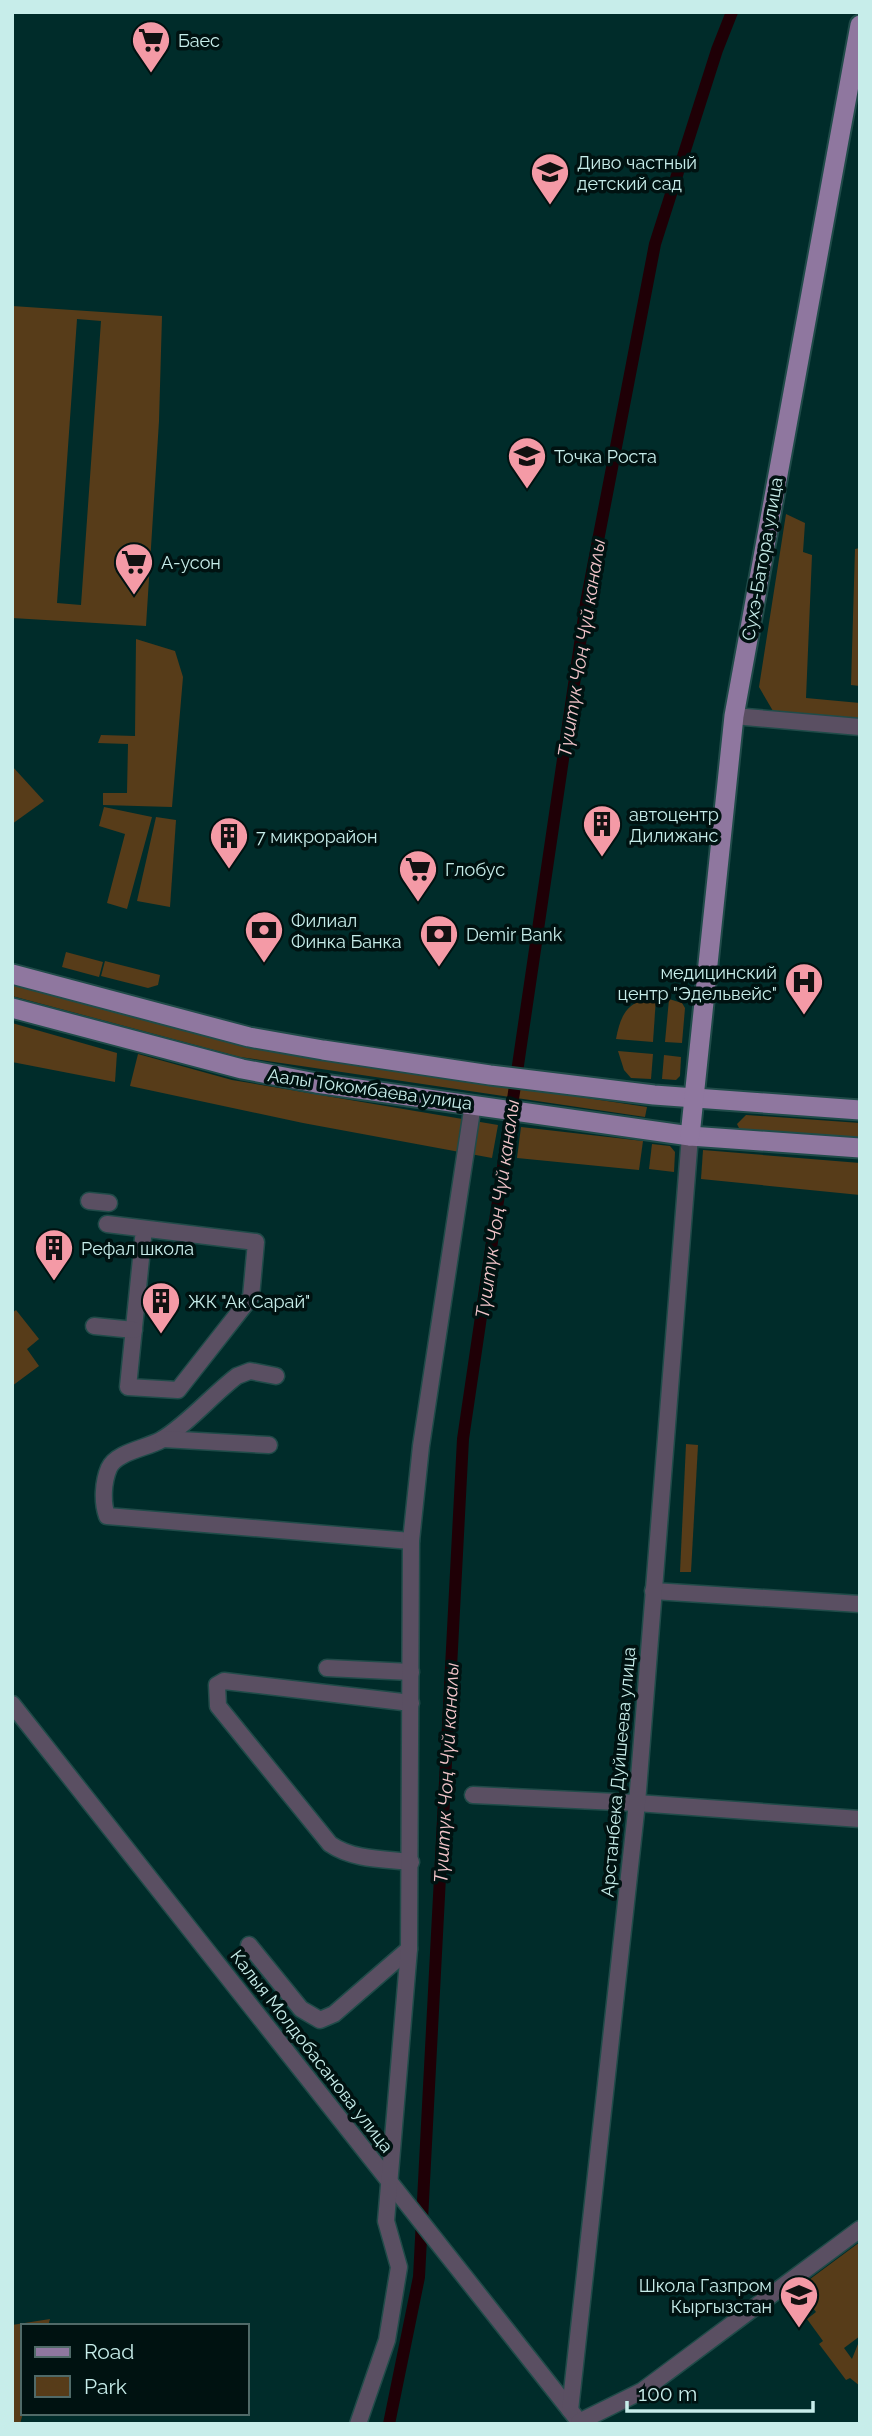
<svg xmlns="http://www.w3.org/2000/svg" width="872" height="2436" viewBox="0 0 872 2436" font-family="Raleway,sans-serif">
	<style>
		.green { fill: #573c19; fill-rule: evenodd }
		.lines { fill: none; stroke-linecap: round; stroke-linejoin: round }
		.canal { stroke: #1f0006; stroke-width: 12 }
		.minor-casing { stroke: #204b49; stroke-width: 19 }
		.major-casing { stroke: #204b49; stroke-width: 23 }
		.minor { stroke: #5a4f62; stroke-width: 16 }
		.major { stroke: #8f779f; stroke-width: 19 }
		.labels { text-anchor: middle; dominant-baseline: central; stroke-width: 7; stroke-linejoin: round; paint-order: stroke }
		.poi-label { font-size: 18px; fill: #c7edea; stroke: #001211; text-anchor: start }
		.street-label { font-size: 18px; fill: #c7edea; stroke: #001211 }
		.water-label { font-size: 19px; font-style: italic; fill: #f3c6cb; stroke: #001211 }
	</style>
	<rect width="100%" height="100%" fill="#002c2a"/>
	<!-- green -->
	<g class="green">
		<path d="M12,306l150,10 -3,105 -13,205 -134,-8zM77,319l24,2 -20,284 -24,-2z"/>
		<polygon points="786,514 805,523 803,552 812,555 806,698 860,703 860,719 773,711 759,687"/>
		<polygon points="860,548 860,686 851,685 855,549"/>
		<polygon points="136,639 175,651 183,677 172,807 103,805 103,793 127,793 128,744 98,743 101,735 135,736"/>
		<polygon points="12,766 44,801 12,824"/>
		<polygon points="104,807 152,817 127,909 107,903 125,834 99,826"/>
		<polygon points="156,817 176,820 170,907 137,901"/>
		<polygon points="66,952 103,962 99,977 62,967"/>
		<polygon points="105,961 160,975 158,985 148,988 101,976"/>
		<polygon points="12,984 247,1047 647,1107 645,1117 240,1057 12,996"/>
		<path d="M656,998l-3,44 -37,-3c5,-26 12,-39 40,-41z"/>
		<polygon points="669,999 682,1003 685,1008 682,1043 665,1042"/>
		<polygon points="12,1023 117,1053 115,1082 12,1062"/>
		<polygon points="618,1051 653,1054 651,1079 631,1078 624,1070"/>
		<polygon points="138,1054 232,1080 498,1125 492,1158 303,1123 130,1086"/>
		<polygon points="664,1055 681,1057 680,1076 676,1080 662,1079"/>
		<polygon points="746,1115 860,1123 860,1142 741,1132 737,1124"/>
		<polygon points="521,1127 643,1141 639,1170 517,1158"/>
		<polygon points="652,1144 670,1146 675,1152 674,1172 649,1169"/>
		<polygon points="703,1150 860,1163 860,1195 701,1179"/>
		<polygon points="16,1310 39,1339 27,1349 39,1366 12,1386 12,1313"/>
		<polygon points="686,1444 698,1445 691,1572 680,1572"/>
		<polygon points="860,2242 860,2336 844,2348 852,2359 860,2339 860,2386 850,2378 846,2380 819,2344 823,2341 807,2319 816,2312 798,2288"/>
		<polygon points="50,2319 48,2326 23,2326 23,2413 20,2424 12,2424 12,2325"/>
	</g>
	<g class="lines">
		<!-- canal -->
		<polyline class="canal" points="389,2424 419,2277 463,1439 586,603 655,244 717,50 732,12"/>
		<!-- minor casing -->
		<g class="minor-casing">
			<g id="minor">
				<polyline points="734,716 860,727"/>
				<polyline points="89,1201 109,1203"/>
				<polyline points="107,1224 256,1242 251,1297 178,1390 128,1387 144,1229"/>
				<polyline points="94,1326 134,1330"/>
				<path d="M276,1376l-26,-5 -13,5c-25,19 -49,48 -76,64 -14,8 -45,12 -52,28 -6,14 -7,34 -2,48l304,25"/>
				<polyline points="163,1439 269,1445"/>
				<polyline points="653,1591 860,1604"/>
				<polyline points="327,1668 411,1672"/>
				<path d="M411,1703l-187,-22 -7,4 1,21 112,138c23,16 54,15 81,18"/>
				<polyline points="12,1704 581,2424"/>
				<polyline points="473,1795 637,1803 860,1819"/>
				<polyline points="249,1945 301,2009 320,2020 334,2014 409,1949"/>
				<polyline points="570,2410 637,1803 690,1136"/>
				<polyline points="579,2422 642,2391 860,2229"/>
				<polyline points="358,2424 387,2340 399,2267 386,2221 409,1949 411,1541 421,1446 473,1104"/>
			</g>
		</g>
		<!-- major casing -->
		<g class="major-casing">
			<g id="major">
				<polyline points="12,974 249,1037 323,1050 490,1075 654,1095 860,1110"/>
				<polyline points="12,1008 242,1069 316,1083 690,1136 860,1148"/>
				<polyline points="690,1136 734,716 860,25"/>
			</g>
		</g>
		<!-- minor -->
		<use href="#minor" class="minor"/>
		<!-- major -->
		<use href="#major" class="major"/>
	</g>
	<!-- icons -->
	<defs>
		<g id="supermarket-pin" transform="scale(2.0125)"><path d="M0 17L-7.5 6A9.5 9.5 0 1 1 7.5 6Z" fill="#f49aa6" stroke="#001211"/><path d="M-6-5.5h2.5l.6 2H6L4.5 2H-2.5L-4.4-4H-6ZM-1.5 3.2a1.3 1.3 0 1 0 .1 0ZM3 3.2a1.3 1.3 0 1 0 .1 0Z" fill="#111"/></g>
		<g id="school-pin" transform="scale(2.0125)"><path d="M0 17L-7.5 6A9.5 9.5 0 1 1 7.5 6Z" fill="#f49aa6" stroke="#001211"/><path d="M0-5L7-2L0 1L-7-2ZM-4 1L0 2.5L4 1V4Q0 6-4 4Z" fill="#111"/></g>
		<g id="building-pin" transform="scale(2.0125)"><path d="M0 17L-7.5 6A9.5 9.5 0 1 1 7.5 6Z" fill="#f49aa6" stroke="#001211"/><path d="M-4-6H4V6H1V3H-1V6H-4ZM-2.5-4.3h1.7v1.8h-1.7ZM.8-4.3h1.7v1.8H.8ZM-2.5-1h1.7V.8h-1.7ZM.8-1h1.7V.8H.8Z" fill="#111"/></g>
		<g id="bank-pin" transform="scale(2.0125)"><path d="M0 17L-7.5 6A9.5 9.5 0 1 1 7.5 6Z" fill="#f49aa6" stroke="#001211"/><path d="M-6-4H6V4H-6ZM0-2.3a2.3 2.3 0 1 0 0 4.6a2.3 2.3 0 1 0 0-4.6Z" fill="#111"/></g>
		<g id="hospital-pin" transform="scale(2.0125)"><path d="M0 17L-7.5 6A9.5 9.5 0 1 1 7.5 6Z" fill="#f49aa6" stroke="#001211"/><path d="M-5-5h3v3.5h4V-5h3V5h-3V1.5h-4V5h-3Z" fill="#111"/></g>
	</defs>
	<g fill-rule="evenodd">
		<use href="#supermarket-pin" x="151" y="40"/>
		<use href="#school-pin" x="550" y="172"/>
		<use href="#school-pin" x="527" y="456"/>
		<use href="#supermarket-pin" x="134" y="562"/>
		<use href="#building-pin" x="602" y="824"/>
		<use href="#building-pin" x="229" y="836"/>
		<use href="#supermarket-pin" x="418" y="869"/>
		<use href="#bank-pin" x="264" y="930"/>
		<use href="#bank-pin" x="439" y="934"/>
		<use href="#hospital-pin" x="804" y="982"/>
		<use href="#building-pin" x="54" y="1248"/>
		<use href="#building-pin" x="161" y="1301"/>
		<use href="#school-pin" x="799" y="2295"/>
	</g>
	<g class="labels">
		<!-- poi labels -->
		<g class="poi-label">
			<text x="178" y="40">Баес</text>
			<text x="577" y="162">Диво частный<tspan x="577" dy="21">детский сад</tspan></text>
			<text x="554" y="456">Точка Роста</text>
			<text x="161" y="562">А-усон</text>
			<text x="629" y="814">автоцентр<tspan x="629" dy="21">Дилижанс</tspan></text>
			<text x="256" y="836">7 микрорайон</text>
			<text x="445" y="869">Глобус</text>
			<text x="291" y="920">Филиал<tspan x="291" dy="21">Финка Банка</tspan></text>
			<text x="466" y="934">Demir Bank</text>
			<text x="777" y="972" text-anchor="end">медицинский<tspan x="777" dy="21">центр "Эдельвейс"</tspan></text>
			<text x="81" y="1248">Рефал школа</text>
			<text x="188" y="1301">ЖК "Ак Сарай"</text>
			<text x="772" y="2285" text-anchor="end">Школа Газпром<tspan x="772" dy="21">Кыргызстан</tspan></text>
		</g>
		<!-- street labels -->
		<g class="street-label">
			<text transform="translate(762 559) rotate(-80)">Сухэ-Батора улица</text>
			<text transform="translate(370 1089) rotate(8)">Аалы Токомбаева улица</text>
			<text transform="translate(618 1772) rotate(-85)">Арстанбека Дуйшеева улица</text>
			<text transform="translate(312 2051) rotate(52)">Калыя Молдобасанова улица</text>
		</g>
		<!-- water labels -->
		<g class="water-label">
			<text transform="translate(581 648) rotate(-81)">Түштүк Чоң Чүй каналы</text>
			<text transform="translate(497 1209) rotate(-82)">Түштүк Чоң Чүй каналы</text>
			<text transform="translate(446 1773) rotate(-87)">Түштүк Чоң Чүй каналы</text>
		</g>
	</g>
	<!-- border -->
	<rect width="872" height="2436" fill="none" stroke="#c7edea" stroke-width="28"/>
	<!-- legend -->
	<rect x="21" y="2324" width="228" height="91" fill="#001211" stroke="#506a68" stroke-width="2"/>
	<rect x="35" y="2347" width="35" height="10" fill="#8f779f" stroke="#506a68" stroke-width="2"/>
	<text x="84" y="2359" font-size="21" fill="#c7edea">Road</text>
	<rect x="35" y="2376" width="35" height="21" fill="#573c19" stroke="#506a68" stroke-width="2"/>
	<text x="84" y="2394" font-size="21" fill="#c7edea">Park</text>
	<!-- scale -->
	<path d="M627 2401v10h186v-10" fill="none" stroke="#c7edea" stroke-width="3.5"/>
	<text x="638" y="2401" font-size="21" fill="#c7edea" stroke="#001211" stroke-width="5" paint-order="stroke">100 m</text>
</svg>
